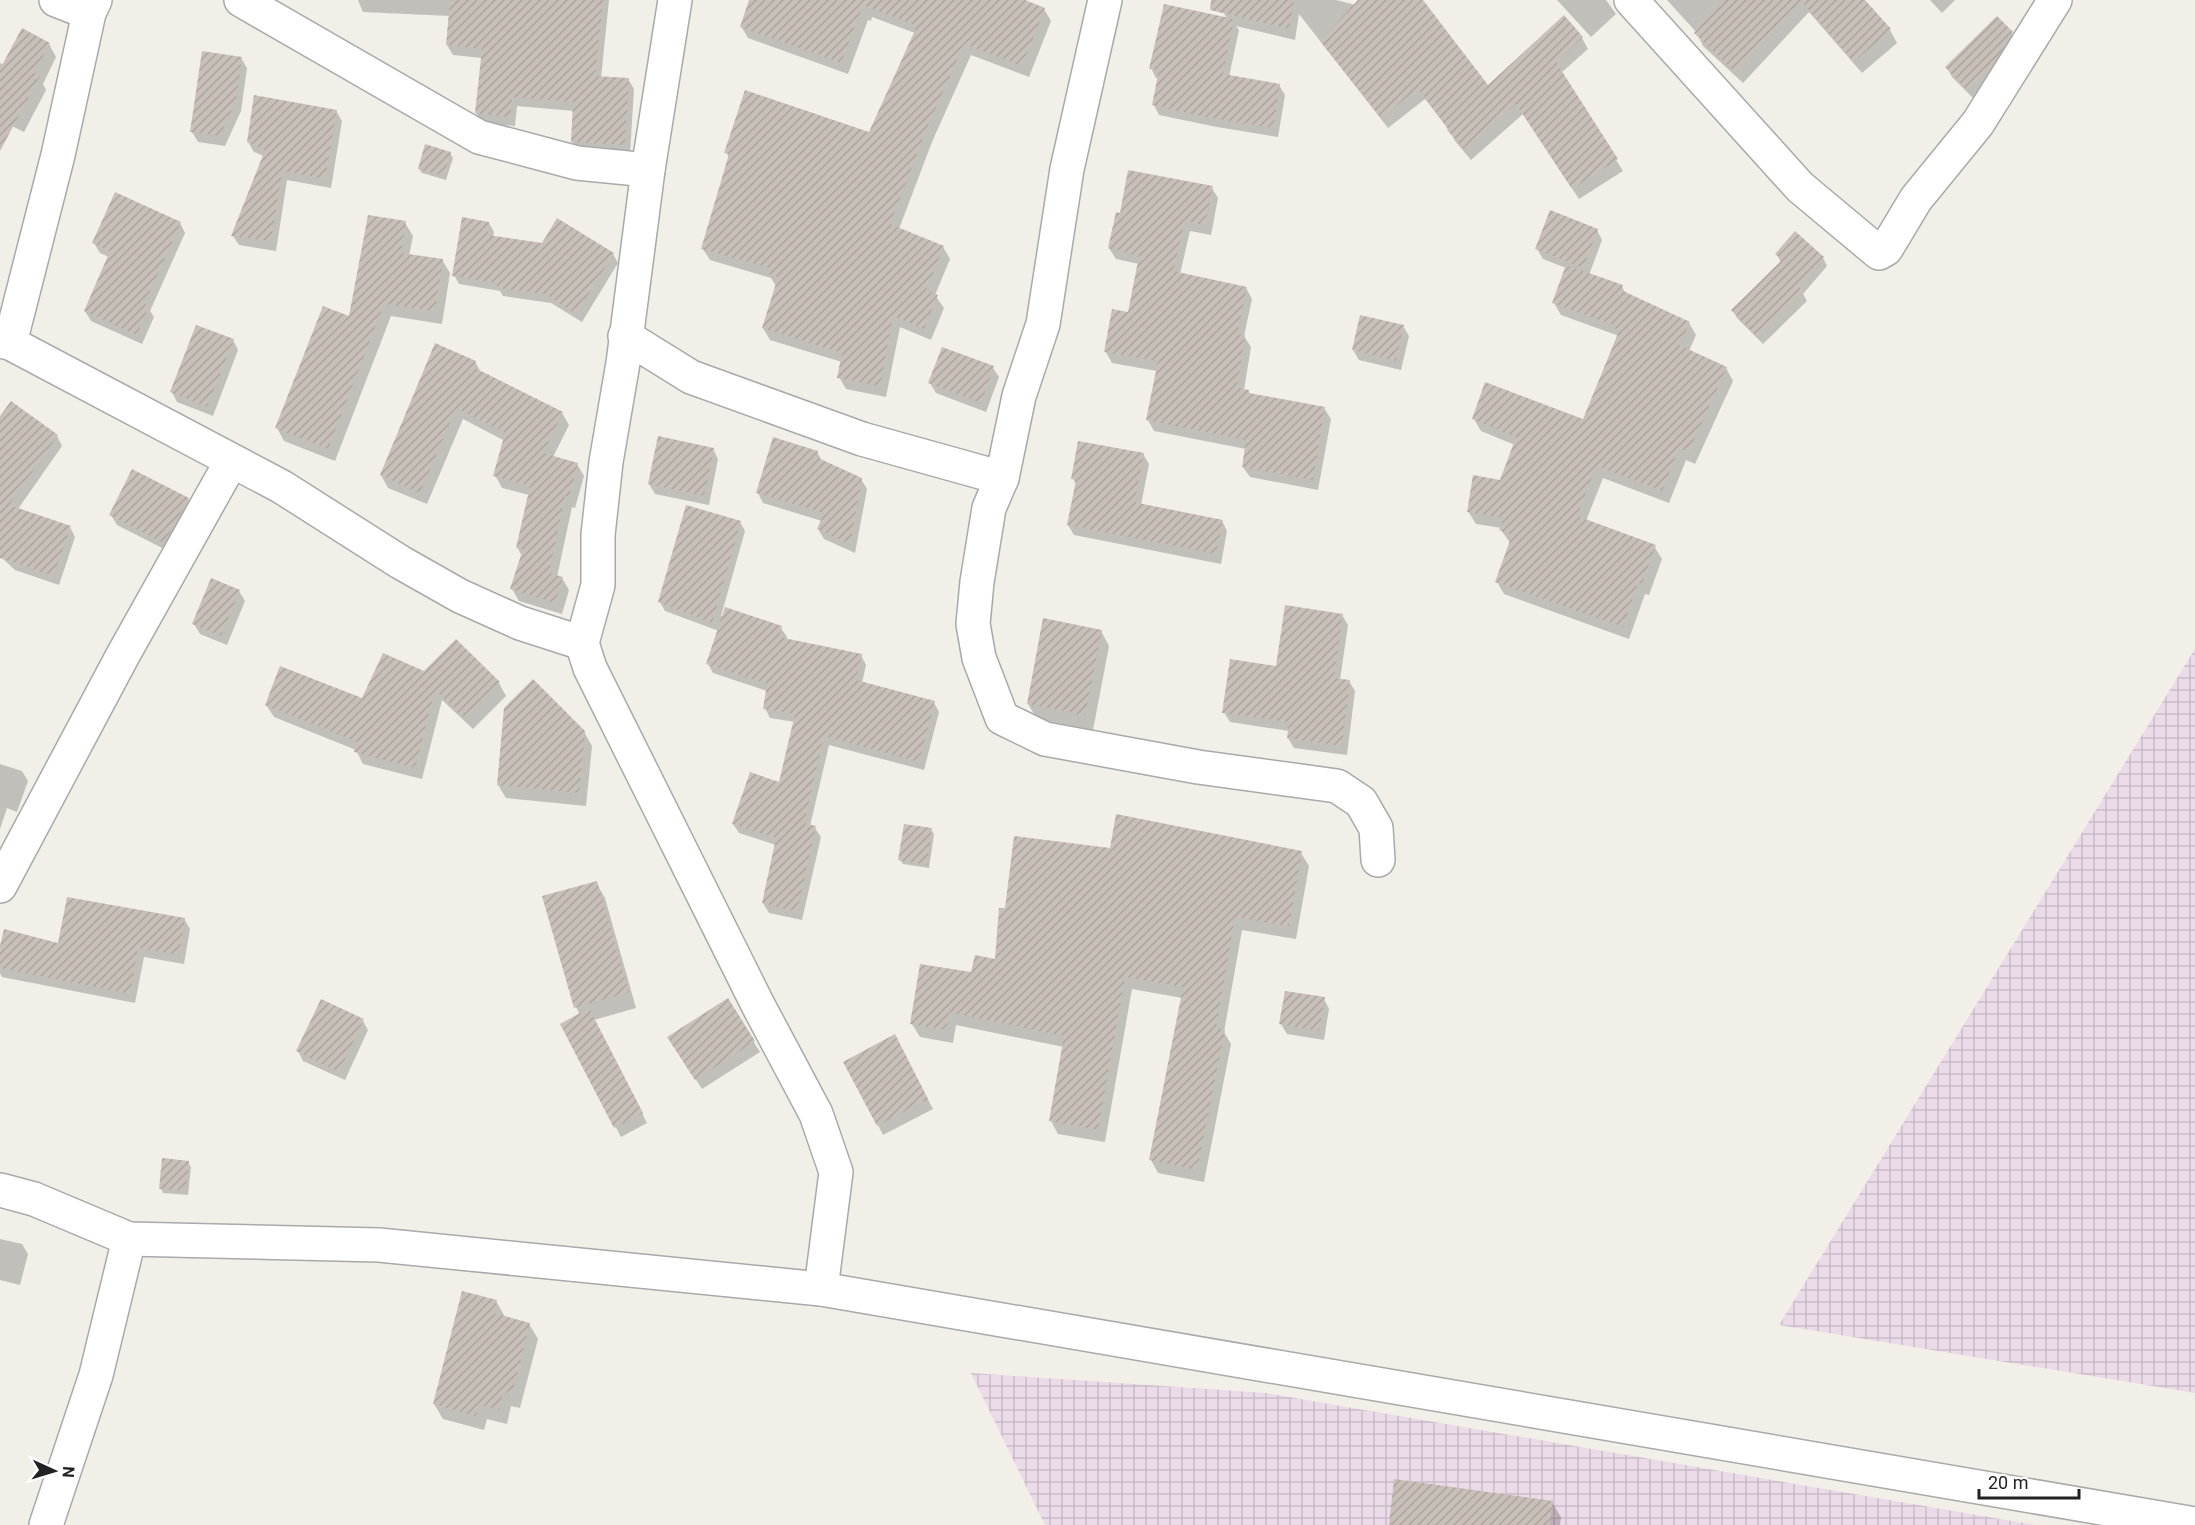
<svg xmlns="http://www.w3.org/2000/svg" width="2195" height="1525" viewBox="0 0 2195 1525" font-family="Roboto,sans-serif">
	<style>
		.industrial { fill: url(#industrial-grid) }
		.shadow { fill: #0003 }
		.building { fill: url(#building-hatch) }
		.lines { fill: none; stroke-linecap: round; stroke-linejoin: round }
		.minor-casing { stroke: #a9a9a9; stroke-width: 36 }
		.minor { stroke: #fff; stroke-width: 33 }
	</style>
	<defs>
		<pattern id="industrial-grid" width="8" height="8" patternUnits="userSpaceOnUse" patternTransform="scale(1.5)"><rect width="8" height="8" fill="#ebdbe8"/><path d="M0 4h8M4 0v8" fill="none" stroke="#c9bcc7"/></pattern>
		<pattern id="building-hatch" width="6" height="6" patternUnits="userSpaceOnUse" patternTransform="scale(1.5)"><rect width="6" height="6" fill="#c7bfb8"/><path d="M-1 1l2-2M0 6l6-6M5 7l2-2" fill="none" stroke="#aba49e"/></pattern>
	</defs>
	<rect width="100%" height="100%" fill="#f2efe9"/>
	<!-- industrial -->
	<g class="industrial">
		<polygon points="2195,649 2195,1393 1779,1325"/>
		<polygon points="971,1373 1266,1393 2035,1525 1045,1525"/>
	</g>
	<!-- shadow -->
	<g class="shadow">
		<polygon points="358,0 609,0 601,78 628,79 634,89 630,154 578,151 572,142 574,111 517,106 515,126 482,123 476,113 482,58 453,55 447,45 450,16 363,12"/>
		<polygon points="750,0 1021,0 1044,9 1051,21 1029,77 971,55 932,142 899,229 943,247 950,259 935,295 944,308 931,340 900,327 886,397 846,389 839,377 842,362 770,340 763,328 776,286 771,278 710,260 703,249 730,159 726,152 870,133 915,33 872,17 871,21 868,20 848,74 748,38 741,26"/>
		<polygon points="1227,0 1336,0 1396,15 1379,0 1421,0 1488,87 1582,38 1588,49 1561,73 1623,171 1579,199 1523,114 1471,160 1455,141 1449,130 1425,99 1388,128 1299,14 1295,40 1236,26 1239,30 1229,77 1279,85 1285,95 1278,137 1217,127 1159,115 1154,105 1159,78 1156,78 1151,68 1227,19 1224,13"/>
		<polygon points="1557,0 1606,0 1616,14 1591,37"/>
		<polygon points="1667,0 1863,0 1890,30 1897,43 1862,73 1809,12 1743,83 1703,46 1697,33"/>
		<polygon points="1930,0 1955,0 1942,13"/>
		<polygon points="2011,33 2017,43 1974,99 1952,77 1947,67"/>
		<polygon points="49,44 56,57 43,84 46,90 24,132 8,124 0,140 0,63 4,65"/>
		<polygon points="241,58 247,68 241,111 225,146 198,142 192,132"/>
		<polygon points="336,111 342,121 331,188 287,180 276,251 239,245 233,236 264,156 254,152 248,142"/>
		<polygon points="450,153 453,158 446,180 422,173 419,169"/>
		<polygon points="1212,188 1218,198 1211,235 1190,231 1180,274 1246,288 1252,299 1244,336 1251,347 1244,390 1248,391 1251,395 1324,408 1331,419 1318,490 1250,477 1243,467 1246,449 1154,431 1148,420 1157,371 1112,363 1106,352 1129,314 1139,264 1116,259 1109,248 1121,214"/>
		<polygon points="180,223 185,233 150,311 154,317 142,344 91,321 85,311 109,257 100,253 94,243"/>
		<polygon points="405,223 413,236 409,256 442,260 450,273 442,324 391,316 335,461 284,441 277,428 351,318"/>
		<polygon points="489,223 494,232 493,237 613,254 618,263 582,322 551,303 503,296 500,291 459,284 454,275"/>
		<polygon points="1597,230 1602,240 1589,275 1622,287 1626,294 1689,323 1696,335 1689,351 1726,368 1733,381 1695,464 1686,460 1669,503 1603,478 1586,521 1654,546 1662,559 1649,595 1645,594 1629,639 1504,594 1497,582 1511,544 1501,530 1502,528 1476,524 1468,511 1501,481 1515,445 1481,431 1474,419 1583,421 1619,336 1561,315 1554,303 1566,268 1543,259 1537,249"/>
		<polygon points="1777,254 1823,258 1827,266 1803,294 1807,301 1763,344 1737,318 1733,310 1781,263"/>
		<polygon points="1403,326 1409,336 1401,370 1359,360 1353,350"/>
		<polygon points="233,340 238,350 213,416 177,402 172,392"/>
		<polygon points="475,362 481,372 562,413 569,425 553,457 577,464 584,476 575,508 572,507 557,577 562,578 569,590 562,614 519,601 512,589 522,556 517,547 529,495 502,488 495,475 505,441 463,419 427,504 388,488 381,475"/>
		<polygon points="993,368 999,377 986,412 936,393 930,383"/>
		<polygon points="0,418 57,436 62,446 18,509 70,527 75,537 59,585 15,570 0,556"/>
		<polygon points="713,449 718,459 709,505 655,494 649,484"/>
		<polygon points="817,452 822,461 861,479 867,489 855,553 824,539 818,529 822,521 763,503 758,493"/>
		<polygon points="1143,454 1149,464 1141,505 1222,521 1227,531 1221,564 1074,535 1068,525 1077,486 1073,479"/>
		<polygon points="188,499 194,509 170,552 117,525 111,515"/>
		<polygon points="740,522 745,531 721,616 781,628 787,637 786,640 861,655 866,665 862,683 934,703 939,712 924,770 829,745 810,826 815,828 821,837 802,920 769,913 763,903 776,845 739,833 733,824 780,784 795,722 770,718 765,708 767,691 713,673 708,664 719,631 665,611 660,602"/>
		<polygon points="239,591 245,601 227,645 200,634 194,624"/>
		<polygon points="1342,615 1348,625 1340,680 1349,681 1355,691 1347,755 1294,748 1288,738 1289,731 1230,722 1224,712"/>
		<polygon points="1101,631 1109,646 1093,730 1037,719 1028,704"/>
		<polygon points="456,641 499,683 506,696 473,729 442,700 422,779 363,764 356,750 274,717 266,705 362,700 424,673"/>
		<polygon points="584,732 592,746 586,806 506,798 498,785"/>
		<polygon points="0,764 22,771 28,781 17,812 7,808 0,829"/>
		<polygon points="931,830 934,834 929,868 903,864 900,860"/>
		<polygon points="1111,850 1301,853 1309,866 1296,939 1242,930 1224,1032 1231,1044 1204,1182 1158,1173 1151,1160 1182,998 1132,989 1105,1142 1058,1134 1051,1121 1064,1047 956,1025 953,1043 920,1037 912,1024 972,974 996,961 1007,910"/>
		<polygon points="596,883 605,898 636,1008 594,1020 647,1123 621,1137 562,1024 580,1015 576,1007"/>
		<polygon points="184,919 190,929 184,964 144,957 135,1003 2,977 0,973 0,953 59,945"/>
		<polygon points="1324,999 1329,1009 1324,1040 1287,1034 1281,1024"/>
		<polygon points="727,1000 760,1052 702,1089 675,1047"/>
		<polygon points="363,1021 368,1030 345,1080 303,1061 298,1051"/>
		<polygon points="900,1046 933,1109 883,1135 878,1125"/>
		<polygon points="188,1162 191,1167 188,1195 163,1193 161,1188"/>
		<polygon points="0,1239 22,1244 28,1254 20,1285 0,1280"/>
		<polygon points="496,1301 505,1317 529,1324 538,1339 520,1408 511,1406 507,1424 487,1419 484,1430 443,1419 434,1404"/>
		<polygon points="1552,1502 1561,1517 1560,1525 1390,1525"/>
	</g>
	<!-- building -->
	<g class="building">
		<polygon points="450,0 603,0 595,76 629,78 625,145 571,142 573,102 512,97 510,117 475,113 482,49 446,45"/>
		<polygon points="749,0 1025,0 1045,8 1022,66 964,44 926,130 890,224 944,246 926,290 938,295 924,329 893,316 880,386 837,378 842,353 762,328 778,277 768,274 770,268 701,249 729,154 724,153 745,90 869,132 917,26 863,5 841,63 740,27"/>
		<polygon points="1211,0 1294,0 1289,29 1210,10"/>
		<polygon points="1358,0 1423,0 1488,85 1564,15 1583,37 1556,62 1618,159 1572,189 1516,104 1464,149 1447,130 1448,129 1418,88 1381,118 1320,41"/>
		<polygon points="1725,0 1865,0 1891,29 1854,62 1801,1 1735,72 1694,33"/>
		<polygon points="1164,4 1234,19 1223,74 1280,84 1273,128 1211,118 1152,105 1159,70 1149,69"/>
		<polygon points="1997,16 2013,32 1991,68 1967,90 1945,67"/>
		<polygon points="22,28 50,43 34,73 40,76 0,151 0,69"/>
		<polygon points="202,51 242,57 236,100 220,136 190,132"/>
		<polygon points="254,95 337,110 325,179 282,171 271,241 231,236 265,150 247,142"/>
		<polygon points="425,144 451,152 444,176 418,169"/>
		<polygon points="1128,170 1213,186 1205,225 1185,221 1173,271 1247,287 1237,334 1245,335 1237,388 1249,390 1249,393 1325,407 1313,480 1242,467 1246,440 1146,420 1158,361 1104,352 1112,309 1128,312 1139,256 1108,248 1116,212 1120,213"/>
		<polygon points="115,192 181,222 144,304 149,306 137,335 84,311 110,251 92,243"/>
		<polygon points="1550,210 1598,229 1583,268 1535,249"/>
		<polygon points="368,215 406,221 401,253 443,259 435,311 384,304 328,449 275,428 323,306 349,316"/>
		<polygon points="462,217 489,222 488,235 542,243 557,218 614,253 576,314 545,294 497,288 497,283 452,276"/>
		<polygon points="1795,231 1824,257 1798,286 1804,292 1757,337 1731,310 1782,260 1775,254"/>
		<polygon points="1566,265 1623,285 1621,290 1690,322 1679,345 1727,367 1688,453 1679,448 1662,491 1596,466 1577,516 1656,545 1642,584 1638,582 1623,627 1495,582 1512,535 1499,530 1504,518 1467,512 1473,475 1500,480 1516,437 1472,419 1485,382 1583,419 1619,331 1615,329 1616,326 1552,303"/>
		<polygon points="1360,315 1404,325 1396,361 1352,350"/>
		<polygon points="196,325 234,339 207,407 170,392"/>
		<polygon points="435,343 476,361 473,367 563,412 543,453 578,463 569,497 565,496 549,573 563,577 555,603 510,589 523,549 516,548 530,486 493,476 505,433 456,408 420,493 380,475"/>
		<polygon points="942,347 994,366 981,403 928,383"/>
		<polygon points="11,401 58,435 9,505 71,526 53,576 0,558 0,416"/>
		<polygon points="658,436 714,448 704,496 648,484"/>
		<polygon points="773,437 818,451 816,457 862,478 850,544 817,529 824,513 756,493"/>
		<polygon points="1078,441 1144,453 1135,501 1138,503 1223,520 1216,554 1067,525 1076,480 1071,479"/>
		<polygon points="132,469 189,498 164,543 109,515"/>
		<polygon points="686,505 741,521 712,623 658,602"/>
		<polygon points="211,578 240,590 221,636 192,624"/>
		<polygon points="1285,605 1343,614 1334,678 1350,680 1342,746 1287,738 1289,722 1222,713 1230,659 1276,666"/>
		<polygon points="725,607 782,626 779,637 862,654 856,680 935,701 919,762 824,736 804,823 816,826 797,912 762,903 776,838 732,824 750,772 779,782 795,714 763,709 767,684 706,664"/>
		<polygon points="1043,618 1102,630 1085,715 1027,704"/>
		<polygon points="456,639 500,682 465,718 435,690 415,768 354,752 357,742 265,705 280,666 362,698 383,653 424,671"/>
		<polygon points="533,679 585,731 579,793 497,785 504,708"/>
		<polygon points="1116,814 1302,851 1289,926 1235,917 1216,1028 1225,1030 1197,1170 1149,1160 1183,987 1125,977 1098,1130 1049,1121 1064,1036 949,1012 946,1030 910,1024 920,964 971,972 975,955 995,959 999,908 1005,908 1014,836 1110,848"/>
		<polygon points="904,824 932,828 927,865 898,860"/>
		<polygon points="597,881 629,992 574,1008 542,896"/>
		<polygon points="67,897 185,918 179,955 138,948 130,994 0,968 0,946 4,929 58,943"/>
		<polygon points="1285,991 1325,997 1319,1031 1279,1024"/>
		<polygon points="728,998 755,1041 695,1080 667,1037"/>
		<polygon points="321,999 364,1019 339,1072 296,1051"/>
		<polygon points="589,1008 643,1113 614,1128 560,1024"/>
		<polygon points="895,1034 928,1099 877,1126 843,1062"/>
		<polygon points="162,1158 189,1161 186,1191 159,1189"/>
		<polygon points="462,1291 497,1300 494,1313 530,1323 512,1394 503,1392 499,1410 479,1404 476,1416 433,1404"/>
		<polygon points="1394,1479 1553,1501 1550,1525 1389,1525"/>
	</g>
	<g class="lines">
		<!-- minor casing -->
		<g class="minor-casing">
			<g id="minor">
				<polyline points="56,0 89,13"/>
				<polyline points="241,0 479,137 577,163 648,170"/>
				<polyline points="675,0 648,170 623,363 606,462 598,535 598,585 582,643 590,668 758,1005 816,1114 836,1172 821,1289"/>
				<polyline points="1105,0 1067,169 1043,324 1019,396 1002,478 989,508 977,582 973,624 979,658 1002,718 1045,739 1198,767 1337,786 1361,802 1376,828 1378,860"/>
				<polyline points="1631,0 1800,187 1879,253 1886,249 1916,199 1978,123 2055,0"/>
				<polyline points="625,336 691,377 862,439 1002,478"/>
				<polyline points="0,341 10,343 282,487 400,562 460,596 520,623 582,643"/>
				<polyline points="10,343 58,155 89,13 95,0"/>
				<polyline points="0,886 123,655 231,462"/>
				<polyline points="0,1190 34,1199 129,1239 379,1245 821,1289 2195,1524"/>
				<polyline points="46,1525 96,1375 129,1239"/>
			</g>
		</g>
		<!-- minor -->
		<use href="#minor" class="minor"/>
	</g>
	<!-- north arrow -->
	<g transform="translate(54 1471) rotate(94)" stroke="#ffffff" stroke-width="4.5" paint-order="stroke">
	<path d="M0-4.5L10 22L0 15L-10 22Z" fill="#222222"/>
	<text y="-9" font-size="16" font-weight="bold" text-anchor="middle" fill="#222222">N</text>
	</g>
	<!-- scale -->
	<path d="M1979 1489v9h100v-9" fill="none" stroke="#222222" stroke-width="3"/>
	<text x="1988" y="1489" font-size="18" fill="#222222" stroke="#ffffff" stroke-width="4.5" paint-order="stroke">20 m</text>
</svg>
